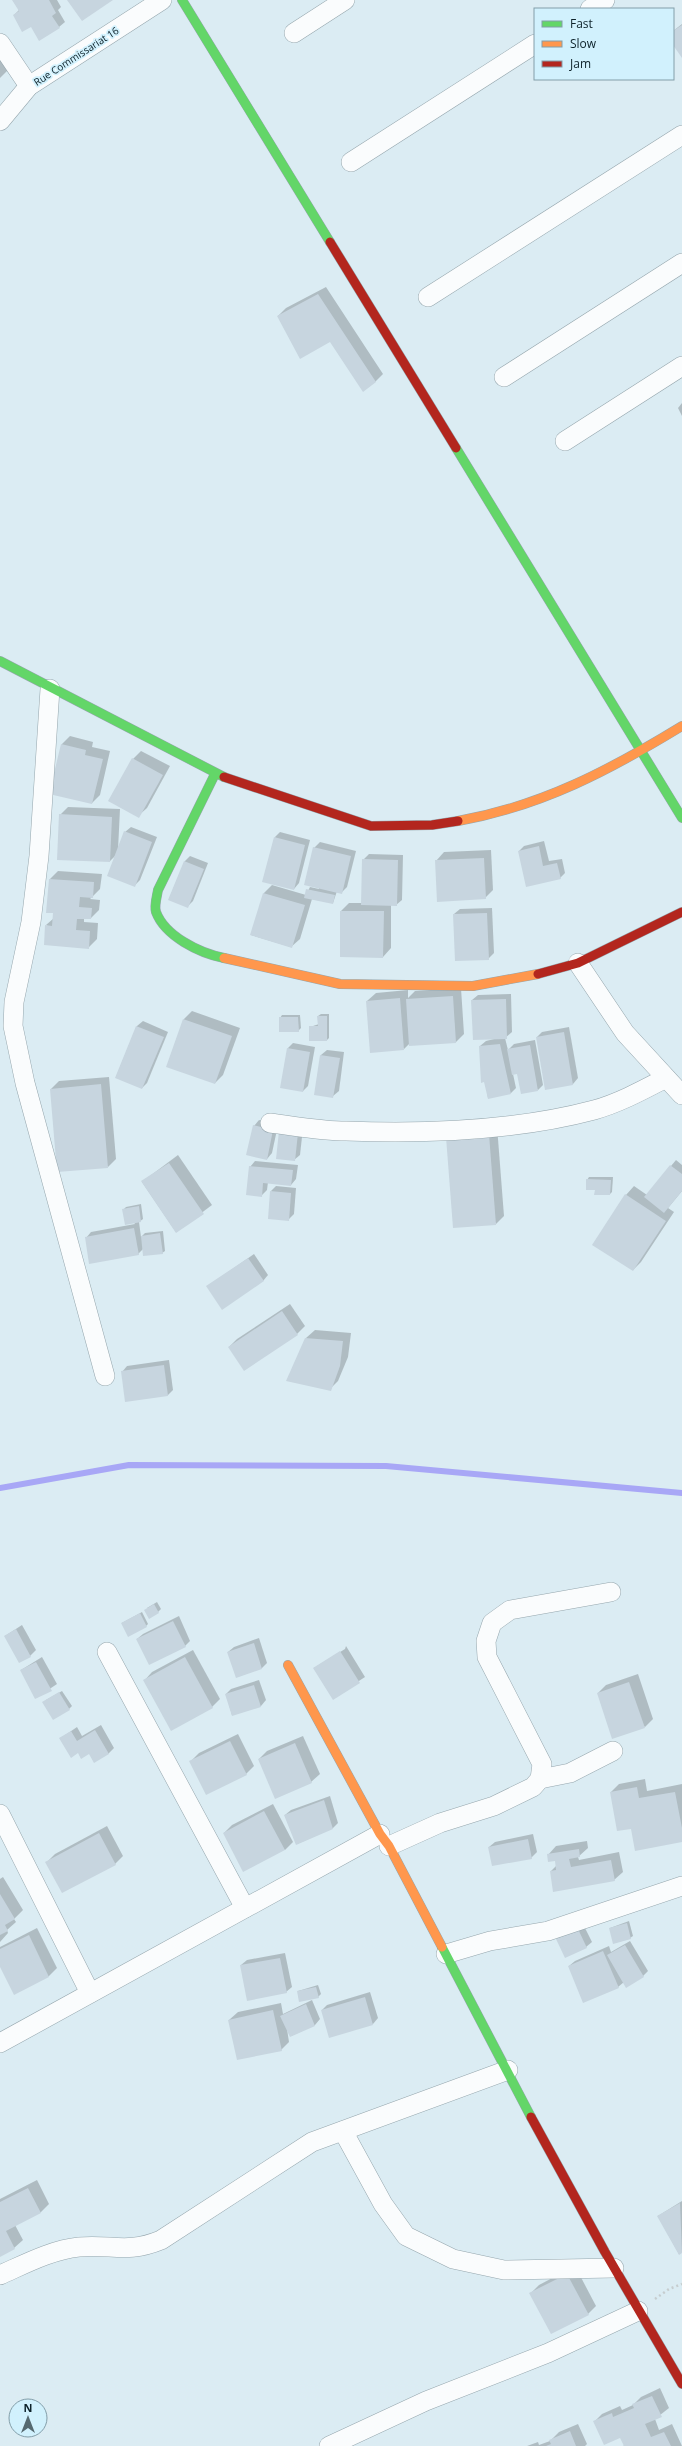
<svg xmlns="http://www.w3.org/2000/svg" width="682" height="2446" viewBox="0 0 682 2446" font-family="'Open Sans',sans-serif">
	<style>
		.shadow { fill: #0003 }
		.lines { fill: none; stroke-linecap: round; stroke-linejoin: round }
		.stream { stroke: #a8a7f6; stroke-width: 6 }
		.building { fill: #c7d5df }
		.street-casing { stroke: #95a6ad; stroke-width: 20 }
		.fast-casing { stroke: #95a6ad; stroke-width: 10 }
		.slow-casing { stroke: #95a6ad; stroke-width: 10 }
		.jam-casing { stroke: #95a6ad; stroke-width: 10 }
		.path { stroke: #c6cdcf; stroke-width: 2.5; stroke-dasharray: 2 3; stroke-linecap: butt }
		.street { stroke: #fafcfd; stroke-width: 19 }
		.fast { stroke: #63d668; stroke-width: 9 }
		.slow { stroke: #ff974d; stroke-width: 9 }
		.jam { stroke: #b3261e; stroke-width: 9 }
		.labels { text-anchor: middle; dominant-baseline: central; stroke-width: 3.5; stroke-linejoin: round; paint-order: stroke }
		.street-label { font-size: 10px; fill: #0d222a; stroke: #d1f1fd }
	</style>
	<rect width="100%" height="100%" fill="#dbecf3"/>
	<!-- shadow -->
	<g class="shadow">
		<polygon points="13,0 57,0 61,7 58,10 65,22 59,27 31,26 14,15 19,10"/>
		<polygon points="682,24 682,56 673,43 673,31"/>
		<polygon points="0,57 11,67 0,78"/>
		<polygon points="326,287 383,374 375,382 331,341 278,316 286,308"/>
		<polygon points="682,403 682,416 678,408"/>
		<polygon points="70,736 93,742 92,747 110,751 100,795 92,803 50,793 62,744"/>
		<polygon points="141,751 170,766 147,808 138,816 110,800 133,759"/>
		<polygon points="68,807 120,809 118,850 125,832 131,827 157,837 140,880 134,886 116,855 110,861 60,815"/>
		<polygon points="280,832 310,840 299,883 294,889 275,837"/>
		<polygon points="544,841 549,861 562,859 565,873 560,878 519,851 524,846"/>
		<polygon points="320,842 356,851 347,887 342,892 337,891 333,903 312,899 300,939 291,947 251,935 264,893 272,885 306,895 310,887 319,889 314,848"/>
		<polygon points="491,850 493,890 485,898 436,861 444,852"/>
		<polygon points="369,854 403,855 402,900 396,905 391,905 391,948 383,957 341,911 349,903 362,903 363,860"/>
		<polygon points="190,856 208,863 193,901 188,906 169,899 185,861"/>
		<polygon points="58,871 102,874 100,889 90,899 100,900 99,910 91,918 84,918 84,922 98,923 97,939 88,948 46,925 54,918 50,879"/>
		<polygon points="492,908 494,953 488,959 454,914 460,909"/>
		<polygon points="461,988 464,1034 456,1042 410,1043 404,1049 367,1001 376,993 408,990 408,998 415,991"/>
		<polygon points="511,994 512,1032 505,1038 508,1050 514,1044 535,1040 543,1085 538,1090 518,1073 513,1074 516,1088 511,1093 488,1098 480,1046 486,1041 498,1038 472,1000 478,995"/>
		<polygon points="192,1011 240,1028 223,1075 215,1083 168,1066 184,1019"/>
		<polygon points="321,1014 329,1014 329,1038 327,1040 310,1027 319,1024 318,1016"/>
		<polygon points="282,1015 300,1015 301,1028 298,1031 280,1018"/>
		<polygon points="143,1021 168,1032 147,1083 142,1088 116,1077 137,1026"/>
		<polygon points="569,1027 578,1078 573,1084 546,1089 537,1037 542,1032"/>
		<polygon points="293,1043 315,1047 308,1086 303,1091 288,1048"/>
		<polygon points="327,1050 344,1052 339,1091 333,1096 315,1094 321,1055"/>
		<polygon points="109,1077 116,1159 108,1167 51,1089 59,1081"/>
		<polygon points="259,1120 278,1125 272,1153 267,1159 254,1126"/>
		<polygon points="497,1126 504,1216 496,1224 447,1137"/>
		<polygon points="303,1128 300,1155 294,1160 277,1158"/>
		<polygon points="178,1155 212,1205 176,1232 142,1182"/>
		<polygon points="676,1160 682,1165 682,1191 668,1208 674,1212 641,1262 633,1270 594,1244 626,1195 634,1186 647,1195"/>
		<polygon points="255,1161 298,1165 296,1179 291,1185 268,1182 267,1190 261,1196 250,1167"/>
		<polygon points="589,1177 613,1177 612,1192 610,1194 596,1189 587,1180"/>
		<polygon points="276,1186 296,1188 294,1214 289,1219 271,1191"/>
		<polygon points="141,1204 143,1219 139,1222 141,1237 145,1233 163,1231 165,1251 162,1253 144,1248 138,1254 86,1238 91,1232 135,1224 124,1209 126,1207"/>
		<polygon points="254,1254 268,1275 263,1281 207,1287"/>
		<polygon points="290,1304 305,1326 297,1334 229,1347 237,1339"/>
		<polygon points="315,1330 351,1333 348,1357 338,1381 330,1389 306,1338"/>
		<polygon points="169,1360 173,1390 168,1395 126,1401 122,1372 127,1366"/>
		<polygon points="157,1602 161,1609 158,1612 147,1608"/>
		<polygon points="142,1612 148,1624 146,1626 122,1623"/>
		<polygon points="179,1616 190,1641 185,1646 137,1639 143,1634"/>
		<polygon points="22,1625 36,1650 30,1656 5,1636"/>
		<polygon points="259,1638 267,1663 262,1668 237,1677 228,1652 234,1647"/>
		<polygon points="346,1646 365,1677 333,1698 314,1668 345,1649"/>
		<polygon points="193,1650 220,1699 212,1707 144,1681 152,1672"/>
		<polygon points="42,1657 57,1684 36,1698 21,1670"/>
		<polygon points="638,1674 653,1719 645,1727 598,1693 606,1685"/>
		<polygon points="259,1680 266,1700 261,1706 232,1715 226,1694 231,1689"/>
		<polygon points="62,1691 72,1706 69,1709 46,1700"/>
		<polygon points="101,1725 114,1748 108,1754 78,1752 61,1738 77,1727 82,1736"/>
		<polygon points="238,1734 254,1766 246,1774 191,1761 199,1753"/>
		<polygon points="303,1736 320,1774 311,1782 259,1759 267,1751"/>
		<polygon points="645,1779 647,1791 682,1784 682,1841 611,1792 619,1784"/>
		<polygon points="330,1796 338,1823 333,1828 297,1844 285,1815 291,1810"/>
		<polygon points="273,1804 293,1842 285,1850 224,1833 232,1825"/>
		<polygon points="107,1826 123,1856 115,1864 47,1862 55,1854"/>
		<polygon points="533,1834 537,1852 531,1858 489,1847 495,1842"/>
		<polygon points="587,1841 588,1848 578,1857 579,1860 619,1852 623,1872 614,1880 551,1871 557,1865 556,1860 548,1855 556,1846"/>
		<polygon points="3,1877 23,1910 14,1919 16,1922 7,1930 8,1933 0,1942 0,1879"/>
		<polygon points="629,1921 633,1936 630,1938 610,1928"/>
		<polygon points="583,1924 592,1942 586,1947 557,1939 563,1934"/>
		<polygon points="37,1928 57,1968 49,1976 14,1993 0,1965 0,1947"/>
		<polygon points="630,1941 648,1971 643,1976 624,1982 618,1987 569,1966 575,1961 609,1946 611,1952"/>
		<polygon points="285,1953 292,1987 286,1992 241,1965 247,1960"/>
		<polygon points="318,1985 321,1994 318,1997 298,1991"/>
		<polygon points="370,1992 378,2018 373,2024 322,2010 327,2005"/>
		<polygon points="312,2000 320,2019 315,2025 291,2036 287,2029 289,2042 281,2050 229,2020 238,2012 281,2003 283,2014"/>
		<polygon points="37,2180 49,2204 41,2212 15,2225 23,2240 14,2248 0,2256 0,2199"/>
		<polygon points="682,2201 682,2252 679,2254 658,2216"/>
		<polygon points="575,2266 596,2306 588,2314 531,2293 539,2285"/>
		<polygon points="660,2388 669,2408 655,2419 659,2430 672,2424 682,2446 623,2446 625,2445 621,2436 594,2422 602,2414 620,2406 622,2410 633,2405 641,2397"/>
		<polygon points="578,2424 587,2444 585,2446 527,2446 538,2442 539,2445 550,2441 559,2432"/>
	</g>
	<g class="lines">
		<!-- stream -->
		<polyline class="stream" points="0,1488 129,1465 386,1466 682,1493"/>
	</g>
	<!-- building -->
	<g class="building">
		<polygon points="12,0 49,0 56,13 52,16 60,28 39,41 31,27 22,32 13,15 19,11"/>
		<polygon points="67,0 113,0 82,21"/>
		<polygon points="682,25 682,58 673,45 673,31"/>
		<polygon points="318,294 376,382 363,392 330,342 300,359 277,316"/>
		<polygon points="61,744 86,750 85,755 103,759 92,804 49,794"/>
		<polygon points="132,758 163,775 139,818 108,801"/>
		<polygon points="59,814 112,817 110,862 57,860"/>
		<polygon points="124,831 152,842 135,887 107,876"/>
		<polygon points="274,837 305,845 294,890 262,882"/>
		<polygon points="539,846 543,866 557,863 561,879 526,887 518,851"/>
		<polygon points="313,847 351,856 342,894 304,885"/>
		<polygon points="484,858 486,899 437,902 435,860"/>
		<polygon points="362,859 398,860 397,906 361,905"/>
		<polygon points="184,861 204,869 188,908 168,900"/>
		<polygon points="49,879 94,882 93,898 80,897 79,907 92,908 91,919 77,919 76,930 90,931 89,949 44,945 45,925 52,926 53,913 46,913"/>
		<polygon points="306,889 335,895 333,904 304,898"/>
		<polygon points="263,893 305,905 292,948 250,935"/>
		<polygon points="340,911 384,911 383,958 340,957"/>
		<polygon points="487,913 489,960 455,961 453,914"/>
		<polygon points="453,996 456,1043 409,1046 406,999"/>
		<polygon points="400,998 404,1050 370,1053 366,1001"/>
		<polygon points="506,999 507,1039 473,1040 471,1000"/>
		<polygon points="317,1016 327,1016 327,1041 309,1041 309,1026 318,1026"/>
		<polygon points="279,1017 298,1017 299,1032 279,1032"/>
		<polygon points="183,1019 232,1036 215,1084 166,1067"/>
		<polygon points="136,1026 164,1037 142,1089 115,1078"/>
		<polygon points="564,1032 573,1085 545,1090 536,1037"/>
		<polygon points="500,1044 511,1094 488,1099 484,1082 481,1083 479,1046"/>
		<polygon points="530,1045 538,1091 521,1094 517,1074 512,1075 507,1049"/>
		<polygon points="287,1048 310,1052 303,1092 280,1088"/>
		<polygon points="320,1055 340,1058 333,1098 314,1095"/>
		<polygon points="101,1084 108,1168 57,1172 50,1089"/>
		<polygon points="253,1125 273,1130 267,1160 246,1155"/>
		<polygon points="279,1131 298,1133 295,1161 276,1159"/>
		<polygon points="489,1134 496,1225 453,1228 446,1137"/>
		<polygon points="169,1163 204,1214 176,1233 141,1181"/>
		<polygon points="670,1165 682,1174 682,1191 664,1213 644,1197"/>
		<polygon points="249,1166 293,1170 291,1186 263,1183 262,1197 246,1195"/>
		<polygon points="586,1179 611,1180 610,1195 594,1195 595,1190 586,1190"/>
		<polygon points="270,1191 291,1193 289,1221 268,1219"/>
		<polygon points="625,1194 666,1221 633,1271 592,1245"/>
		<polygon points="139,1206 141,1222 125,1225 122,1209"/>
		<polygon points="134,1228 139,1255 89,1264 85,1237"/>
		<polygon points="160,1233 163,1254 143,1256 141,1236"/>
		<polygon points="248,1258 264,1281 222,1310 206,1286"/>
		<polygon points="282,1311 298,1335 244,1371 228,1347"/>
		<polygon points="305,1338 343,1341 340,1366 331,1391 286,1381"/>
		<polygon points="164,1365 168,1396 125,1402 121,1371"/>
		<polygon points="154,1604 159,1613 149,1619 144,1610"/>
		<polygon points="140,1613 147,1627 128,1637 121,1623"/>
		<polygon points="173,1621 186,1647 149,1665 136,1639"/>
		<polygon points="16,1629 31,1657 19,1663 4,1636"/>
		<polygon points="254,1643 262,1669 236,1678 227,1652"/>
		<polygon points="340,1651 360,1683 333,1700 313,1668"/>
		<polygon points="185,1657 213,1708 171,1731 143,1680"/>
		<polygon points="36,1662 52,1691 35,1699 20,1670"/>
		<polygon points="629,1682 645,1728 612,1739 597,1693"/>
		<polygon points="254,1685 261,1707 232,1716 225,1694"/>
		<polygon points="59,1692 70,1710 53,1720 42,1702"/>
		<polygon points="95,1730 109,1754 94,1763 89,1754 81,1759 78,1753 71,1758 59,1738 71,1731 77,1741"/>
		<polygon points="230,1741 247,1775 206,1795 189,1761"/>
		<polygon points="295,1743 312,1783 275,1799 258,1759"/>
		<polygon points="637,1787 639,1798 675,1792 682,1828 682,1842 635,1851 631,1829 617,1831 610,1792"/>
		<polygon points="324,1800 333,1829 296,1845 284,1815"/>
		<polygon points="264,1811 285,1850 243,1872 223,1833"/>
		<polygon points="99,1833 116,1865 62,1893 45,1862"/>
		<polygon points="528,1839 532,1859 492,1866 488,1847"/>
		<polygon points="579,1849 580,1857 569,1859 571,1867 611,1860 615,1881 553,1892 550,1871 556,1870 555,1861 548,1862 547,1854"/>
		<polygon points="0,1894 15,1919 5,1925 8,1931 0,1935"/>
		<polygon points="627,1923 631,1939 613,1944 609,1928"/>
		<polygon points="578,1929 587,1948 565,1958 556,1939"/>
		<polygon points="29,1935 49,1977 14,1995 0,1967 0,1949"/>
		<polygon points="625,1945 644,1977 626,1988 607,1955"/>
		<polygon points="603,1951 619,1988 583,2003 568,1966"/>
		<polygon points="280,1958 287,1993 247,2001 240,1965"/>
		<polygon points="316,1987 319,1998 299,2002 297,1991"/>
		<polygon points="365,1997 373,2025 329,2038 321,2010"/>
		<polygon points="306,2004 315,2026 290,2037 280,2016"/>
		<polygon points="273,2010 282,2051 237,2060 228,2020"/>
		<polygon points="28,2188 41,2213 6,2231 15,2249 0,2257 0,2202"/>
		<polygon points="680,2203 682,2253 679,2255 657,2216"/>
		<polygon points="567,2274 589,2315 551,2334 529,2293"/>
		<polygon points="652,2396 662,2417 645,2424 651,2437 664,2432 671,2446 624,2446 620,2438 604,2445 593,2421 612,2413 613,2417 634,2408 632,2404"/>
		<polygon points="570,2431 576,2446 546,2446 551,2444 549,2440"/>
	</g>
	<g class="lines">
		<!-- street casing -->
		<g class="street-casing">
			<g id="street">
				<polyline points="590,9 605,0"/>
				<polyline points="294,33 345,0"/>
				<polyline points="0,43 29,86"/>
				<polyline points="0,121 29,86 162,0"/>
				<polyline points="351,162 535,44"/>
				<polyline points="428,297 682,135"/>
				<polyline points="504,377 682,263"/>
				<polyline points="565,441 682,366"/>
				<polyline points="50,689 39,856 31,922 14,1002 13,1026 25,1083 105,1376"/>
				<polyline points="578,963 625,1033 682,1095"/>
				<path d="M270,1123c25,3 51,8 76,8 81,3 169,0 248,-21 25,-7 49,-20 72,-32"/>
				<polyline points="107,1652 245,1908"/>
				<polyline points="540,1779 570,1773 613,1751"/>
				<polyline points="0,1814 90,1993"/>
				<polyline points="389,1846 440,1823 494,1806 533,1787 540,1779 542,1764 487,1657 486,1641 492,1623 510,1610 611,1592"/>
				<polyline points="446,1954 490,1941 548,1931 682,1886"/>
				<polyline points="0,2043 380,1834"/>
				<polyline points="343,2131 383,2204 406,2236 453,2259 504,2270 614,2268"/>
				<path d="M0,2275c25,-11 51,-25 79,-28 33,-3 48,7 82,-7l151,-98 196,-72"/>
				<polyline points="329,2446 426,2401 548,2353 638,2311"/>
			</g>
		</g>
		<!-- fast casing -->
		<g class="fast-casing">
			<g id="fast">
				<polyline points="182,0 330,242"/>
				<polyline points="456,448 682,818"/>
				<polyline points="0,661 224,777"/>
				<path d="M215,774l-57,116c-1,6 -4,16 -2,22 9,24 43,41 68,46"/>
				<polyline points="442,1947 531,2117"/>
			</g>
		</g>
		<!-- slow casing -->
		<g class="slow-casing">
			<g id="slow">
				<path d="M458,821c84,-15 152,-51 224,-95"/>
				<polyline points="224,958 340,984 473,986 538,974"/>
				<polyline points="288,1665 380,1834 389,1846 442,1947"/>
			</g>
		</g>
		<!-- jam casing -->
		<g class="jam-casing">
			<g id="jam">
				<polyline points="330,242 456,448"/>
				<polyline points="224,777 371,826 432,825 458,821"/>
				<polyline points="538,974 578,963 682,912"/>
				<polyline points="531,2117 605,2252 682,2384"/>
			</g>
		</g>
		<!-- path -->
		<polyline class="path" points="655,2299 669,2289 682,2284"/>
		<!-- street -->
		<use href="#street" class="street"/>
		<!-- fast -->
		<use href="#fast" class="fast"/>
		<!-- slow -->
		<use href="#slow" class="slow"/>
		<!-- jam -->
		<use href="#jam" class="jam"/>
	</g>
	<g class="labels">
		<!-- street labels -->
		<g class="street-label">
			<text transform="translate(76 56) rotate(-33)">Rue Commissariat 16</text>
		</g>
	</g>
	<!-- legend -->
	<rect x="534" y="8" width="140" height="72" fill="#d1f1fd" stroke="#839ea9"/>
	<rect x="542" y="21" width="20" height="6" fill="#63d668" stroke="#839ea9"/>
	<text x="570" y="28" font-size="12" fill="#0d222a">Fast</text>
	<rect x="542" y="41" width="20" height="6" fill="#ff974d" stroke="#839ea9"/>
	<text x="570" y="48" font-size="12" fill="#0d222a">Slow</text>
	<rect x="542" y="61" width="20" height="6" fill="#b3261e" stroke="#839ea9"/>
	<text x="570" y="68" font-size="12" fill="#0d222a">Jam</text>
	<!-- north arrow -->
	<g transform="translate(28 2418)"><circle r="19" fill="#d1f1fd" stroke="#839ea9"/>
	<path d="M0-3L7 15L0 10L-7 15Z" fill="#556970"/>
	<text y="-6" font-size="11" font-weight="bold" text-anchor="middle" fill="#0d222a">N</text>
	</g>
</svg>
